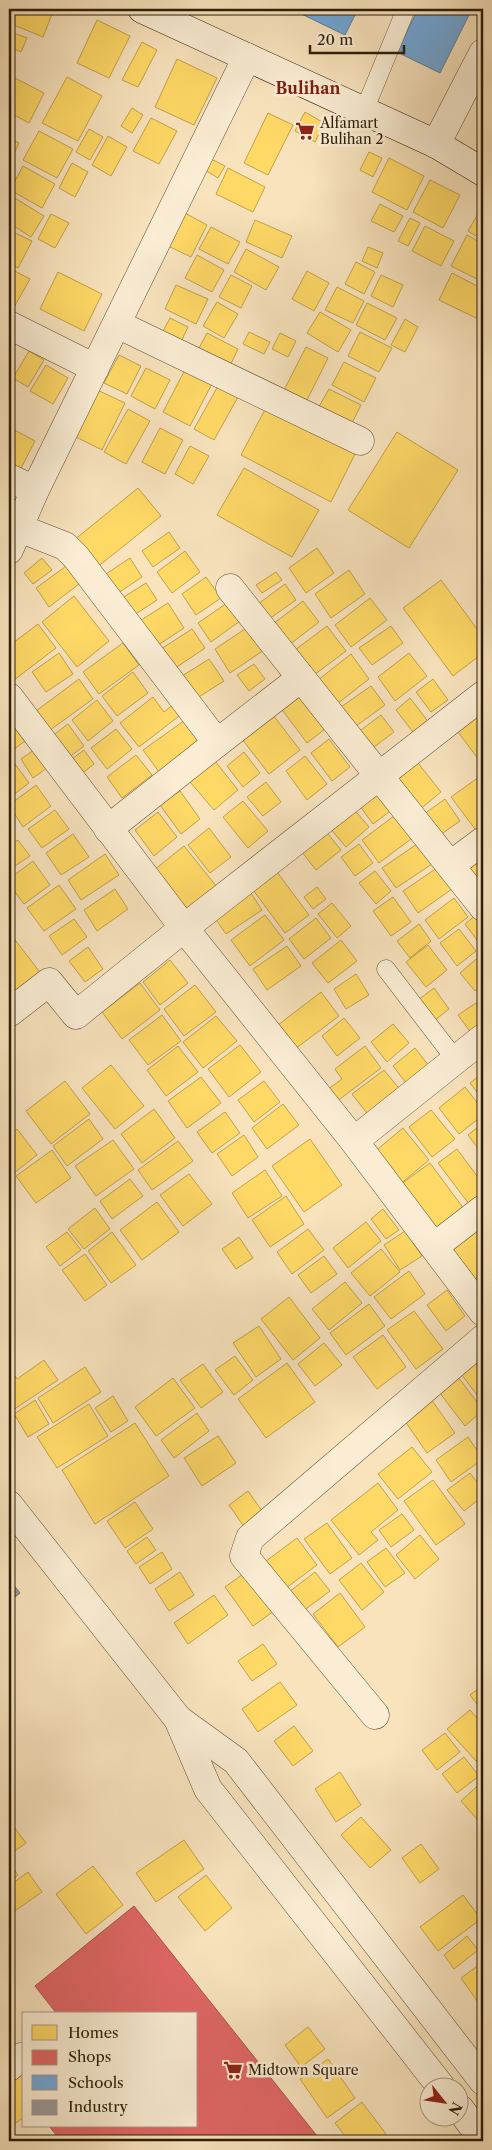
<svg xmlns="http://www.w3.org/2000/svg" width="492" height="2150" viewBox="0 0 492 2150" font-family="'Libre Caslon Text',serif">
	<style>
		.homes { fill: #ffd966; stroke: #c0a14a }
		.shops { fill: #e06666; stroke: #aa504a }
		.schools { fill: #6fa8dc; stroke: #5b7e9c }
		.industry { fill: #999; stroke: #78746e }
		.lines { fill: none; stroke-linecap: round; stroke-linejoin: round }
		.lane-casing { stroke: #5f4e35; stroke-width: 19 }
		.street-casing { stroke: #5f4e35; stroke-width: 29 }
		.secondary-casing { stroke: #2c1d08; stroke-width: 29 }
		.lane { stroke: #faedd4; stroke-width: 18 }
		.street { stroke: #faedd4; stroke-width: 28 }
		.secondary { stroke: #faedd4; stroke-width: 28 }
		.labels { text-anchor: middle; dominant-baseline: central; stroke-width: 5; stroke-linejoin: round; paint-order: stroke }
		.poi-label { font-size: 14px; fill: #2c1d08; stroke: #faedd4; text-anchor: start }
		.quarter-label { font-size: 16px; font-weight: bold; fill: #7a1f14; stroke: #faedd4 }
	</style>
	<rect width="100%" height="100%" fill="#f8e3bd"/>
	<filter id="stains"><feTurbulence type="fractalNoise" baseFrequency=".004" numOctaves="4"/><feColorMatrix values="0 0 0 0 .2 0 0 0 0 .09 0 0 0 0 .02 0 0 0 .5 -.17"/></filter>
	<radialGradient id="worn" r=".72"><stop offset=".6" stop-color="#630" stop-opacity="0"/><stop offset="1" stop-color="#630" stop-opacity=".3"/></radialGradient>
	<!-- homes -->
	<g class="homes">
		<polygon points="9,9 54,9 43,37 9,23"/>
		<polygon points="97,20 130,36 109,78 77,63"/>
		<polygon points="9,31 27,38 21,52 9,47"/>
		<polygon points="142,42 157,50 138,87 122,80"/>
		<polygon points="177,59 217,78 194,125 155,107"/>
		<polygon points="67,77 102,96 78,141 42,123"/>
		<polygon points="15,78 44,93 29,123 9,112 9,90"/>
		<polygon points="132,108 143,115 132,133 121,126"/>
		<polygon points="305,112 324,123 315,142 295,131"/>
		<polygon points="268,113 293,125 268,175 244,163"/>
		<polygon points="151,118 177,131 159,164 133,151"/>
		<polygon points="89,129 103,137 90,160 76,152"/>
		<polygon points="39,131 73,149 57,178 23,160"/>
		<polygon points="108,136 127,147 111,176 92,165"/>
		<polygon points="9,138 19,143 9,164"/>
		<polygon points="369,152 382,158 373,177 360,170"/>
		<polygon points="389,158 424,176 407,210 372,192"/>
		<polygon points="211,159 225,166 218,178 205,170"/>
		<polygon points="72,163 88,172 75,197 59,188"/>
		<polygon points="23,166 55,184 42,208 10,190"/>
		<polygon points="228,168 265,187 253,212 216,194"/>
		<polygon points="430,180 460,195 443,228 413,212"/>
		<polygon points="10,195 44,216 31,237 9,223"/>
		<polygon points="380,204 403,216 394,232 371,221"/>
		<polygon points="479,212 483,214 483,240 468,231"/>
		<polygon points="185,213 207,225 191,257 168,246"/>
		<polygon points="51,214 69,223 55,248 38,239"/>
		<polygon points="410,218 420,223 408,246 398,241"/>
		<polygon points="255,220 292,236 282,258 246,242"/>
		<polygon points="425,226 454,241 441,266 412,251"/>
		<polygon points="211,227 240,242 228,264 199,249"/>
		<polygon points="9,230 32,241 18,268 9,264"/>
		<polygon points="467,235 483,244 483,282 451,266"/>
		<polygon points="368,247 383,253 377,268 362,261"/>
		<polygon points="246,249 279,267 266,290 234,272"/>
		<polygon points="197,255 224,270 212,292 185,278"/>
		<polygon points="356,262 375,272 364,294 345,284"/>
		<polygon points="9,268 30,279 13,309 9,307"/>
		<polygon points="307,271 329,283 314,311 292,299"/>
		<polygon points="58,272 102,294 84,331 40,309"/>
		<polygon points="452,273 483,289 483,304 476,318 439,300"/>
		<polygon points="231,275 252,286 241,308 219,297"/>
		<polygon points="381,275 403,285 393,307 371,296"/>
		<polygon points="176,285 208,299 196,324 165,309"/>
		<polygon points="337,287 364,301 353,323 325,310"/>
		<polygon points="217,302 238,314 224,338 203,326"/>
		<polygon points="367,303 397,318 385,340 356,325"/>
		<polygon points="320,312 351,330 338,352 307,333"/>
		<polygon points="170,318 188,327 179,346 160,337"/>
		<polygon points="405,319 418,327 405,352 391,345"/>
		<polygon points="249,332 270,342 264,354 243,344"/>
		<polygon points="360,332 392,348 379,372 348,356"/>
		<polygon points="207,333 238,349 228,370 196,354"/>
		<polygon points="280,333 296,341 288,357 272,349"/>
		<polygon points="306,347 328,358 304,406 282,394"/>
		<polygon points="29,351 44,360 28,387 13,378"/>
		<polygon points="119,355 141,366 127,394 104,383"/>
		<polygon points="344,362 376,378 364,402 332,385"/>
		<polygon points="188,364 215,378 190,426 163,412"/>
		<polygon points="46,365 68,378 53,404 30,391"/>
		<polygon points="146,368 170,380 155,409 131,396"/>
		<polygon points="9,381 14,384 9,395"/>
		<polygon points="218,386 238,397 214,440 194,429"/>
		<polygon points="95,389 125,403 102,450 72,435"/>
		<polygon points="329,389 361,405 349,429 316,412"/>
		<polygon points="269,402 358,448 331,502 241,455"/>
		<polygon points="128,409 150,421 126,464 104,452"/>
		<polygon points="9,427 35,441 18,474 9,470"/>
		<polygon points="160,428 183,440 165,474 142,462"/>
		<polygon points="397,432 458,470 409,548 348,510"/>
		<polygon points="190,446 209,456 193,484 175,474"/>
		<polygon points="244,468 319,510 292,557 217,515"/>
		<polygon points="138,488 161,516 90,573 68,545"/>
		<polygon points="169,532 180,548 153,567 142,551"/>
		<polygon points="317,548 334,573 306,593 289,568"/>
		<polygon points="185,551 200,572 172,593 157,572"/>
		<polygon points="42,558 52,570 33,584 24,573"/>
		<polygon points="130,558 142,577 112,597 100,578"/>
		<polygon points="69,564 83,581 49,607 36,588"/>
		<polygon points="349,570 365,594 331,618 315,594"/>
		<polygon points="276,572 282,580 262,593 256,585"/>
		<polygon points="206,577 221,598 196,615 182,594"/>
		<polygon points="441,580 483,637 483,653 453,676 403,608"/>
		<polygon points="146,583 157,600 131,617 119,600"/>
		<polygon points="285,584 296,600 269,619 258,604"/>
		<polygon points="74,596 109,641 77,667 42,622"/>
		<polygon points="370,598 387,620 351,647 335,625"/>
		<polygon points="303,601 319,622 285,648 269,627"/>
		<polygon points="168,603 184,628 152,649 135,624"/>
		<polygon points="227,603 240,621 211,642 198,623"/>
		<polygon points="38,624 56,648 14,680 9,673 9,646"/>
		<polygon points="251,625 267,648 230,673 215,649"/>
		<polygon points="327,626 346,651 310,678 291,653"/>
		<polygon points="391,626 403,643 372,665 359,648"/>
		<polygon points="192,629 205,648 171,671 158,651"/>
		<polygon points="123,643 139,665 99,694 83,672"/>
		<polygon points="59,653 73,674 46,692 32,672"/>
		<polygon points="409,653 427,676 395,701 378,677"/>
		<polygon points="351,654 369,679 337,704 318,680"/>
		<polygon points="209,659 224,681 194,700 179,678"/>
		<polygon points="254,664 265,679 249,691 237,675"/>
		<polygon points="133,672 148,693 117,716 102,696"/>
		<polygon points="79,679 93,699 50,730 36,711"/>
		<polygon points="433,679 448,700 431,712 416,692"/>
		<polygon points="371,686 385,705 352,729 338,709"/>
		<polygon points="303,689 330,725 307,743 280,707"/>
		<polygon points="153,697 164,712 175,703 183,713 139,747 120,723"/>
		<polygon points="410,698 430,724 416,736 396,710"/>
		<polygon points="97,700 113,721 88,741 72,720"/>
		<polygon points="266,706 300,750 269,774 235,730"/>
		<polygon points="476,713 483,723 482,764 455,728"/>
		<polygon points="381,715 394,732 370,750 357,733"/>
		<polygon points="188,718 206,744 162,776 143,750"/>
		<polygon points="10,721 25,741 9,753 9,722"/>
		<polygon points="68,724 84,746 64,761 48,739"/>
		<polygon points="116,729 132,749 107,769 91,748"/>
		<polygon points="329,739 350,767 332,781 311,753"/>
		<polygon points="34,750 47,768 33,778 21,759"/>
		<polygon points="84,750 94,764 80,775 69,761"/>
		<polygon points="244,752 260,773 243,787 227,766"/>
		<polygon points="136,755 152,775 122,798 107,777"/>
		<polygon points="305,756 327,784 307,800 286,771"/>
		<polygon points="12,760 29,783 9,798 9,763"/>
		<polygon points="215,761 238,790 214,810 190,782"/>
		<polygon points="418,763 441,792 418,811 394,782"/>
		<polygon points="479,777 483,783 483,829 478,833 451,797"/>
		<polygon points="266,782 281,802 263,816 247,797"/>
		<polygon points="36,785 51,806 23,827 9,805"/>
		<polygon points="377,787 393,809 373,824 357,802"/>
		<polygon points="180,791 200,819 181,834 160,805"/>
		<polygon points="445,799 460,821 440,835 424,814"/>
		<polygon points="243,801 268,831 248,848 223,817"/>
		<polygon points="352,807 369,827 346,847 329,827"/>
		<polygon points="55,810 69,829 42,848 28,829"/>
		<polygon points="158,812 177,837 154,856 135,830"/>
		<polygon points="398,813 415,836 379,863 362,840"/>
		<polygon points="209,828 231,857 210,873 188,845"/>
		<polygon points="323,828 341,850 316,870 298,847"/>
		<polygon points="73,834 89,857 61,875 46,853"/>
		<polygon points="18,840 30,856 9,870 9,846"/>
		<polygon points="359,844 373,863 355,876 341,857"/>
		<polygon points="417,844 432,864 396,888 382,868"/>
		<polygon points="184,846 217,887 186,911 154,870"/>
		<polygon points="483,851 483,894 461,868"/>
		<polygon points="105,854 119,875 81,900 68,880"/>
		<polygon points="33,861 50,885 24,904 9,884 9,879"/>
		<polygon points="274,868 309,915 285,933 250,886"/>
		<polygon points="437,868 452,889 418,913 403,891"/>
		<polygon points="375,871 391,891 376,904 359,883"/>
		<polygon points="59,885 76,909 44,931 27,908"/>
		<polygon points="317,887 326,899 313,909 304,897"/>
		<polygon points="115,889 128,909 97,931 84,910"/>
		<polygon points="249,890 262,910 226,934 212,914"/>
		<polygon points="393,897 411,922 391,936 373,911"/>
		<polygon points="454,898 468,917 439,939 425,920"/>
		<polygon points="332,903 351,926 337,938 318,914"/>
		<polygon points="477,914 483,922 483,942 480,944 465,924"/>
		<polygon points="265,915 284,940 250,966 231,940"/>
		<polygon points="316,918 331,938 304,959 289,939"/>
		<polygon points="74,919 87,937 62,955 49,936"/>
		<polygon points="419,924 431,941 410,958 397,941"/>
		<polygon points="459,929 476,951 457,966 440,943"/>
		<polygon points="12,936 46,980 9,1008 9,938"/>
		<polygon points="341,940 357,961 328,983 312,963"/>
		<polygon points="428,945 447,970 426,987 406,962"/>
		<polygon points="287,946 301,966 267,990 253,969"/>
		<polygon points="88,947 103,969 85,982 69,961"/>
		<polygon points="481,955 483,958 483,984 475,991 460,973"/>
		<polygon points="170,960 188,983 160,1005 143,982"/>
		<polygon points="356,974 369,995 346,1009 334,989"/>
		<polygon points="140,983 160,1010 122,1039 102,1012"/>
		<polygon points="195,985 216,1012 184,1036 164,1009"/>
		<polygon points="434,988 449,1009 434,1021 418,1000"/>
		<polygon points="321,992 339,1016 295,1049 278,1025"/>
		<polygon points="476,1003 483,1013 483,1030 474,1037 458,1015"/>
		<polygon points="162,1015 181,1041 148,1065 129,1040"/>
		<polygon points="216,1016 237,1041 203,1068 183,1042"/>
		<polygon points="344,1018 360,1038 337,1056 322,1036"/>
		<polygon points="393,1024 409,1043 387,1062 371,1042"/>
		<polygon points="240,1045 261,1072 229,1097 208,1069"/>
		<polygon points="178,1046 198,1072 166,1096 147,1070"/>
		<polygon points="365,1046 381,1068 336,1102 327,1090 342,1079 335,1069"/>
		<polygon points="415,1048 429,1066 406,1083 393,1066"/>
		<polygon points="111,1065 144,1106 115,1129 82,1088"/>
		<polygon points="384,1070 402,1092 370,1117 352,1094"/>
		<polygon points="483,1073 483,1100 470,1083"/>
		<polygon points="201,1077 221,1103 187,1128 168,1101"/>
		<polygon points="65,1081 90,1114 51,1144 26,1111"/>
		<polygon points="264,1081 280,1102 254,1122 238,1100"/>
		<polygon points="465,1087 483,1110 483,1115 459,1134 439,1108"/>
		<polygon points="283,1104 299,1125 267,1149 252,1128"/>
		<polygon points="154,1109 175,1138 142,1163 121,1134"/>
		<polygon points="431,1110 455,1139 432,1157 409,1127"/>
		<polygon points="225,1112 240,1133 212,1153 197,1132"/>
		<polygon points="89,1119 103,1139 67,1166 53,1146"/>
		<polygon points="483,1123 483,1155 468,1135"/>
		<polygon points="403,1128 429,1160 398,1186 372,1154"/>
		<polygon points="17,1129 37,1155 9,1177 9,1136"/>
		<polygon points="244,1135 258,1157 232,1176 217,1154"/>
		<polygon points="310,1139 342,1185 304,1212 272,1166"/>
		<polygon points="113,1140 134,1169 96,1196 75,1166"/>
		<polygon points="178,1141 193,1161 152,1190 138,1170"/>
		<polygon points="457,1149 483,1184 483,1193 469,1204 438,1163"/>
		<polygon points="52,1150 71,1178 36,1203 16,1176"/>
		<polygon points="430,1163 464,1209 430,1233 397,1187"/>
		<polygon points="265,1170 282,1196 248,1218 232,1193"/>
		<polygon points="189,1174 212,1204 183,1226 160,1195"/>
		<polygon points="130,1179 143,1196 112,1219 100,1201"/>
		<polygon points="286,1196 304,1224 270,1247 252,1220"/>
		<polygon points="157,1202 179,1232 142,1260 120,1230"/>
		<polygon points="95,1208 110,1229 84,1249 68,1229"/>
		<polygon points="383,1209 399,1230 386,1239 371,1219"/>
		<polygon points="366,1222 381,1241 348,1268 333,1248"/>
		<polygon points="483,1223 483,1273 472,1281 448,1248"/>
		<polygon points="308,1229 324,1250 292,1274 277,1252"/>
		<polygon points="405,1231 422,1256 400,1270 384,1245"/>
		<polygon points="67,1232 81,1250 60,1266 46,1247"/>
		<polygon points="112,1232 136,1265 111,1283 88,1251"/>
		<polygon points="239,1237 253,1258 236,1269 222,1249"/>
		<polygon points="381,1249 400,1272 370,1296 351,1273"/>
		<polygon points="85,1254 107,1285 85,1301 62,1270"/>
		<polygon points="324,1256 337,1274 311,1293 298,1275"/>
		<polygon points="409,1271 425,1294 391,1319 374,1297"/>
		<polygon points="345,1282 362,1303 329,1330 312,1309"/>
		<polygon points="447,1290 465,1316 446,1331 427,1305"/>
		<polygon points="289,1297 320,1338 293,1360 261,1319"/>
		<polygon points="369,1304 385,1326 346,1355 330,1333"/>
		<polygon points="414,1311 443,1349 416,1369 387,1330"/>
		<polygon points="259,1326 281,1359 256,1377 233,1343"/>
		<polygon points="383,1335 406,1367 377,1389 353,1357"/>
		<polygon points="324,1343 342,1365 315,1386 298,1364"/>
		<polygon points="477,1351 483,1359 483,1403 456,1367"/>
		<polygon points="235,1356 253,1380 234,1395 215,1370"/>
		<polygon points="44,1360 58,1380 10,1412 9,1367 17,1379"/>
		<polygon points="287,1363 315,1402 266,1438 238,1399"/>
		<polygon points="203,1364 223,1392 201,1408 180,1380"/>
		<polygon points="85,1367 101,1392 53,1423 38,1398"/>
		<polygon points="452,1369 483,1410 465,1426 433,1384"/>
		<polygon points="173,1378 195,1408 156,1436 135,1407"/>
		<polygon points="426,1392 455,1433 427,1453 398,1411"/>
		<polygon points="113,1396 128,1421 111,1432 95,1408"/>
		<polygon points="35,1400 49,1424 28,1437 14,1414"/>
		<polygon points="89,1404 108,1436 57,1468 37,1437"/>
		<polygon points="197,1413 209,1431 174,1458 161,1440"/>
		<polygon points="135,1423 169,1476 95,1524 62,1470"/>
		<polygon points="218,1436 236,1463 202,1486 184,1458"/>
		<polygon points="468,1437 483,1459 451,1482 436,1460"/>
		<polygon points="412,1447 432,1472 398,1499 378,1474"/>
		<polygon points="470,1473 483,1490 483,1496 464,1511 447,1490"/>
		<polygon points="433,1480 465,1524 436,1545 404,1501"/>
		<polygon points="378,1483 398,1510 371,1532 378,1540 359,1555 331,1520"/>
		<polygon points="248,1491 267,1518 247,1531 229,1505"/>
		<polygon points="135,1502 153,1529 125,1548 107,1521"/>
		<polygon points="402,1514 414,1530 391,1547 379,1530"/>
		<polygon points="327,1523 352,1558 330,1574 304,1539"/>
		<polygon points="420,1535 439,1559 415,1579 396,1555"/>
		<polygon points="147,1537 156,1550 136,1564 127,1551"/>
		<polygon points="297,1538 317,1565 282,1591 262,1564"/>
		<polygon points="386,1548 405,1573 385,1587 367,1562"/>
		<polygon points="162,1552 172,1569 150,1584 139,1567"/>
		<polygon points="361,1563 384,1592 362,1610 339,1580"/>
		<polygon points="180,1572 194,1595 169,1611 155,1589"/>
		<polygon points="246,1572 274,1611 253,1626 225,1587"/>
		<polygon points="315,1572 330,1591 303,1611 289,1592"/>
		<polygon points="340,1593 365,1627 338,1647 313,1614"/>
		<polygon points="214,1595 228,1615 188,1644 174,1623"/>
		<polygon points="263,1644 277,1664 252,1681 238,1661"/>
		<polygon points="280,1682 297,1705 258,1732 242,1709"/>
		<polygon points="483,1685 483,1703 479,1707 470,1695"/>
		<polygon points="470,1710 483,1725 483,1755 476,1761 447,1729"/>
		<polygon points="294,1726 313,1751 293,1766 274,1741"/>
		<polygon points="445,1733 460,1752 437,1770 422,1750"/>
		<polygon points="464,1757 479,1776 457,1793 442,1774"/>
		<polygon points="340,1772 361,1805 336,1822 315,1789"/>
		<polygon points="483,1781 483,1824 482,1825 461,1801"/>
		<polygon points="361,1817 391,1850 370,1868 341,1835"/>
		<polygon points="9,1820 26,1843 9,1855"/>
		<polygon points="184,1840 204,1869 156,1902 136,1873"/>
		<polygon points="421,1844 439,1869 420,1883 402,1858"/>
		<polygon points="9,1863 18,1875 9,1882"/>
		<polygon points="93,1866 123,1905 86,1934 56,1894"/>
		<polygon points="28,1872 42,1892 9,1915 9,1886"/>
		<polygon points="206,1875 232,1908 205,1931 178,1897"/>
		<polygon points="463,1895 481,1919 438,1951 420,1927"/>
		<polygon points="467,1936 478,1950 454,1969 444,1955"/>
		<polygon points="483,1962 483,2008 482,2008 461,1978"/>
		<polygon points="308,2027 325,2049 301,2067 285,2045"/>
		<polygon points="328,2059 355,2098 327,2118 300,2079"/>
		<polygon points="24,2073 24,2117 9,2128 9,2085"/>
		<polygon points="362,2102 386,2134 377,2141 349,2141 335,2123"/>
	</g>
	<!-- shops -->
	<polygon class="shops" points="134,1906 321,2141 61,2141 49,2126 196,2126 196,2014 57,2014 35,1986"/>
	<!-- schools -->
	<g class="schools">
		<polygon points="291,9 358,9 345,35"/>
		<polygon points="418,9 472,9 440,73 397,52"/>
	</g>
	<!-- industry -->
	<polygon class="industry" points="9,1579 20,1593 9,1602"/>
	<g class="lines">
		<!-- lane casing -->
		<g class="lane-casing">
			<g id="lane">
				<polyline points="364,111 406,9"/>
				<polyline points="386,969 455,1059"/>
			</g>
		</g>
		<!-- street casing -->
		<g class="street-casing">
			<g id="street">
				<polyline points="436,144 483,53"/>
				<polyline points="117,324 360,441"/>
				<polyline points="9,325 95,368"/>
				<polyline points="9,478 35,490"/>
				<polyline points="19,528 65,546 76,557 217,743 108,829"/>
				<polyline points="9,550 35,490 247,57"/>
				<polyline points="230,588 483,907"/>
				<polyline points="9,697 184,928 354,1141 483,1312"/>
				<polyline points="217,743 301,678"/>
				<polyline points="452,864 483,841"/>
				<polyline points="9,1013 49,982 76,1015 184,928 483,695"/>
				<polyline points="354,1141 483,1038"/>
				<polyline points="435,1246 483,1209"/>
				<polyline points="9,1505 178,1719 208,1789 442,2088"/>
				<polyline points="375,1715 244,1556 250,1538 483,1339"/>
				<polyline points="178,1719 236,1761 483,2081"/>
				<polyline points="9,2067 21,2057"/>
				<polyline points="460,2109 483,2140"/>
			</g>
		</g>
		<!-- secondary casing -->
		<g class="secondary-casing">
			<polyline id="secondary" points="142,9 436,144 483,172"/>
		</g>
		<!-- lane -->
		<use href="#lane" class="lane"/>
		<!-- street -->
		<use href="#street" class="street"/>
		<!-- secondary -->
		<use href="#secondary" class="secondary"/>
	</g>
	<!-- icons -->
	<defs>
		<g id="supermarket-bare" transform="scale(1.5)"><path d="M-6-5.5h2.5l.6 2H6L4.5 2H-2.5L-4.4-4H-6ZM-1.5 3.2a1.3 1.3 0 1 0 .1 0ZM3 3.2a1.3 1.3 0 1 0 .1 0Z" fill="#8f2418" stroke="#faedd4" stroke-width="2.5" paint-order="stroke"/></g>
	</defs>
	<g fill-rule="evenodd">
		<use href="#supermarket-bare" x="305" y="131"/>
		<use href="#supermarket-bare" x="233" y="2070"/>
	</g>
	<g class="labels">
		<!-- poi labels -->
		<g class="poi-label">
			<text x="320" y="123">Alfamart<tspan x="320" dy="16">Bulihan 2</tspan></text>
			<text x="248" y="2070">Midtown Square</text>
		</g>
		<!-- quarter labels -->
		<g class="quarter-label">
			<text x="308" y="88">Bulihan</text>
		</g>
	</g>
	<!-- margin -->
	<rect width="492" height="2150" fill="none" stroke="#f8e3bd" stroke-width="30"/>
	<rect x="10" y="10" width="472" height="2130" fill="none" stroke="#2c1d08" stroke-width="2.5"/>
	<rect x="15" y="15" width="462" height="2120" fill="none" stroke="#2c1d08"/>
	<!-- legend -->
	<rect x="22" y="2012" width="175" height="115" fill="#faedd4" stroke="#a89a82"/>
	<rect x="32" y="2025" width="25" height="15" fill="#ffd966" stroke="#a89a82"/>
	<text x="68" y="2038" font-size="15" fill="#2c1d08">Homes</text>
	<rect x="32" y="2050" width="25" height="15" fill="#e06666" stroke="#a89a82"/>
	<text x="68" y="2062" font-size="15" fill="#2c1d08">Shops</text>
	<rect x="32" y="2075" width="25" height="15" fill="#6fa8dc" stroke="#a89a82"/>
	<text x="68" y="2088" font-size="15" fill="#2c1d08">Schools</text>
	<rect x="32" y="2100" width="25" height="15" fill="#999999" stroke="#a89a82"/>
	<text x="68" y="2112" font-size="15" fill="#2c1d08">Industry</text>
	<!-- north arrow -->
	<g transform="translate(444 2102) rotate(120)"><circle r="24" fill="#faedd4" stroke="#a89a82"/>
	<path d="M0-4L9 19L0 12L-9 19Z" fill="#8f2418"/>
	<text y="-8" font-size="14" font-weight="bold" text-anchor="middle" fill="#2c1d08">N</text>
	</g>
	<!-- scale -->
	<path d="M310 45v8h94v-8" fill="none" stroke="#2c1d08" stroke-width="2.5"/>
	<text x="317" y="45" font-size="15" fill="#2c1d08" stroke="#faedd4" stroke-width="4" paint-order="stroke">20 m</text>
	<rect width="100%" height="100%" filter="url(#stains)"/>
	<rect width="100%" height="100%" fill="url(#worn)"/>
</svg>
